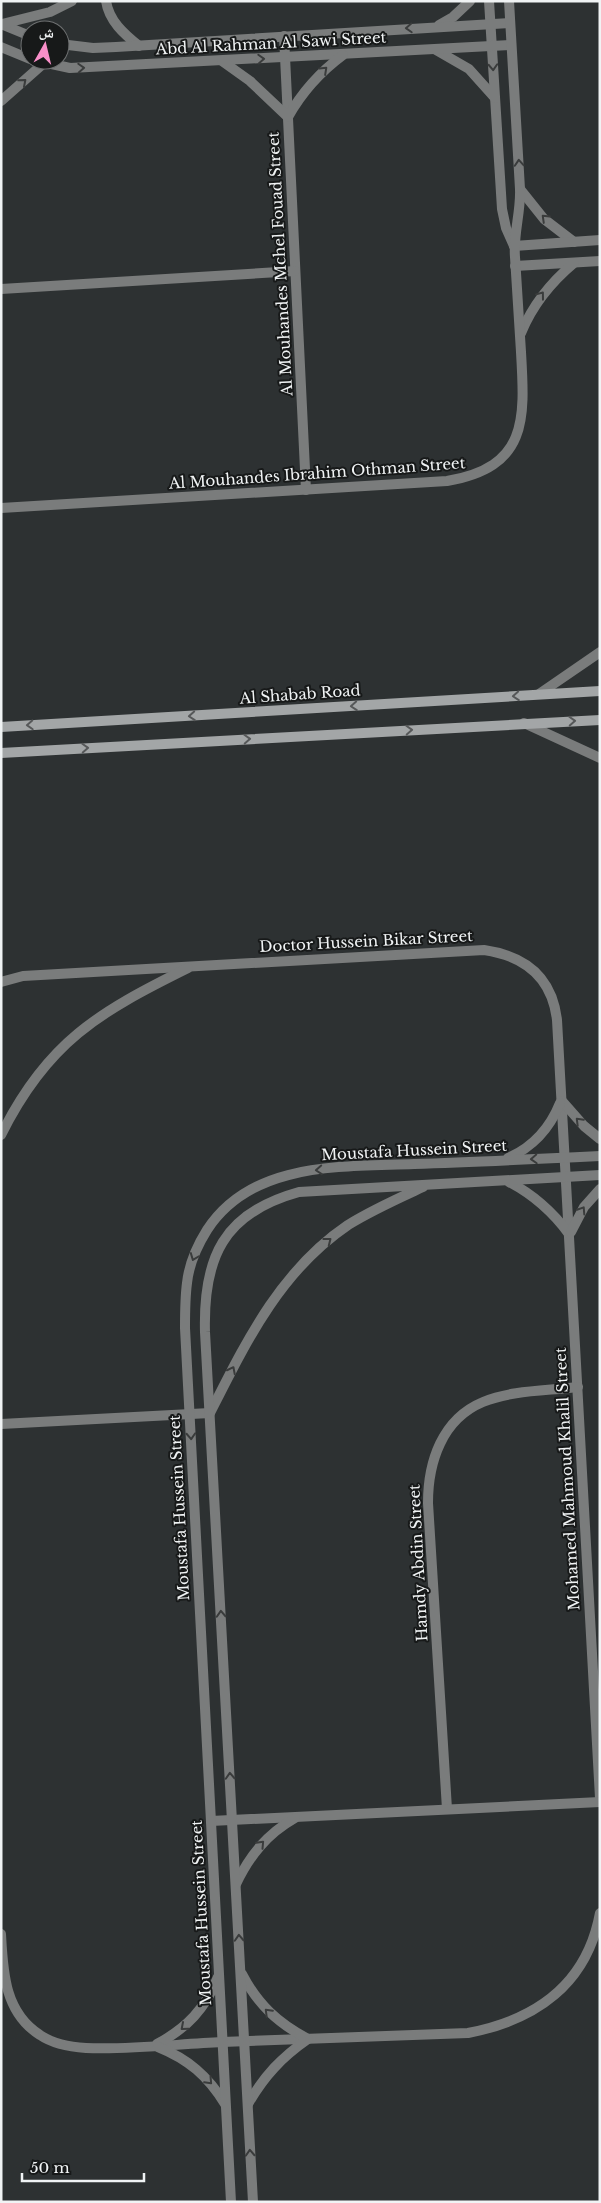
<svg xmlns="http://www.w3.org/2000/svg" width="601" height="2203" viewBox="0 0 601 2203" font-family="'Libre Baskerville','Noto Naskh Arabic',serif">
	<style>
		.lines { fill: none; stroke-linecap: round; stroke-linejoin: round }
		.street { stroke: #7a7c7c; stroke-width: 10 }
		.secondary { stroke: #a3a6a7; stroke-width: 10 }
		.oneway { stroke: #3a3c3c }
		.oneway2 { stroke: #565859 }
		.labels { text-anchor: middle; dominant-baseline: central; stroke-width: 4; stroke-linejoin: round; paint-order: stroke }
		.street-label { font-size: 15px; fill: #f0f3f4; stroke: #171919 }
	</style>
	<rect width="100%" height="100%" fill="#2d3132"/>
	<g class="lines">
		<!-- street -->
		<g class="street">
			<path d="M106,1c3,20 18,33 33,45"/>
			<polyline points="489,1 502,209 506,228 514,246"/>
			<polyline points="1,24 30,36"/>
			<polyline points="2,24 50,12 72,1"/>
			<polyline points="439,25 453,17 470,1"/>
			<polyline points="284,36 306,490"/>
			<polyline points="60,44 93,48 116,47 510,23"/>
			<polyline points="1,47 30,59"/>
			<polyline points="436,50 469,69 495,98"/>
			<polyline points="33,60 70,68 511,45"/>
			<path d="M222,61l28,20 38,36c14,-25 32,-45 55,-62"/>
			<polyline points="1,101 44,63"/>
			<polyline points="520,189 544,219 574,242"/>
			<polyline points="514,246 600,240"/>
			<polyline points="515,266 600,261"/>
			<polyline points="1,289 295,271"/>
			<path d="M521,333c12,-29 29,-50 53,-70"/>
			<path d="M1,508l446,-27c81,-14 78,-61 74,-129 -2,-32 -4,-63 -6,-95 -2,-22 6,-45 5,-68l-11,-188"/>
			<polyline points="539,694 600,652"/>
			<polyline points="524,723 600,758"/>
			<path d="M1,982l22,-6 461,-26c41,6 68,27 73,70l43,778"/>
			<polyline points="562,1101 584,1126 600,1139"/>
			<path d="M1,1135c46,-93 98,-123 187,-167"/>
			<path d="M508,1158c25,-11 42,-30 52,-55"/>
			<path d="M509,1182c25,13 43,29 60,52"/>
			<polyline points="571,1232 584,1207 600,1189"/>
			<path d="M1,1424l209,-11c36,-71 70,-142 138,-188 24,-15 49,-26 75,-38"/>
			<path d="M447,1809l-19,-306c0,-41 14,-84 55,-101 29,-12 64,-11 95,-15"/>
			<polyline points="211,1821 600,1802"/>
			<path d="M236,1884c14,-29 31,-50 59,-66"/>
			<path d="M1,1934c2,37 3,78 39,101 13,9 30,12 46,13 45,2 91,-4 136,-6 82,-3 164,-6 246,-9 68,-13 119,-49 132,-120"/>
			<path d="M242,1974c16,31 36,49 66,65 -26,18 -44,37 -60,65"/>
			<path d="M157,2044c30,-16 48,-35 61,-67"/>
			<path d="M158,2047c30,12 50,29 67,57"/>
			<path d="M231,2202l-46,-874c0,-15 0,-30 2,-45 2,-19 10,-37 20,-53 45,-69 135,-63 207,-66 62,-2 124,-5 186,-8"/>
			<path d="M253,2202l-48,-870c-2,-74 18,-119 94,-140l301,-17"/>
		</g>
		<!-- secondary -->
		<g class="secondary">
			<polyline points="1,727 600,691"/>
			<polyline points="1,753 600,720"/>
		</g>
	</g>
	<!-- one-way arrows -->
	<defs><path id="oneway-chevron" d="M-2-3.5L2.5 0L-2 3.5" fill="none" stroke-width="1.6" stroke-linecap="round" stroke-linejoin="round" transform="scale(1.25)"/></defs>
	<g class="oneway">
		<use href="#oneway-chevron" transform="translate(409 28) rotate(177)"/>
		<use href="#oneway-chevron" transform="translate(261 59) rotate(-3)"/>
		<use href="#oneway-chevron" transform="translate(493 67) rotate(87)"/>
		<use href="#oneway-chevron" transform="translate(81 68) rotate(-3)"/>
		<use href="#oneway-chevron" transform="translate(324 70) rotate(-43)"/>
		<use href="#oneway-chevron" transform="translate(23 82) rotate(-41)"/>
		<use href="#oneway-chevron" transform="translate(519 163) rotate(-94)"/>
		<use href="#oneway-chevron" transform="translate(545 218) rotate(-136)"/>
		<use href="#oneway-chevron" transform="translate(541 295) rotate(-53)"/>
		<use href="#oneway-chevron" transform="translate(579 1121) rotate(-135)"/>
		<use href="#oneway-chevron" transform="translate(534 1159) rotate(177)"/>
		<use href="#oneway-chevron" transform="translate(319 1170) rotate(176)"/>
		<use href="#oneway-chevron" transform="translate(582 1210) rotate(-57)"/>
		<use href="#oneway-chevron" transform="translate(328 1241) rotate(-38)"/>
		<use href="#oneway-chevron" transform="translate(194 1257) rotate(111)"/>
		<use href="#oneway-chevron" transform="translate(232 1370) rotate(-63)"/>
		<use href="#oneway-chevron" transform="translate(191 1436) rotate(87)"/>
		<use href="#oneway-chevron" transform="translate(221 1614) rotate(-93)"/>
		<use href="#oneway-chevron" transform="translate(230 1776) rotate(-93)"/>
		<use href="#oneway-chevron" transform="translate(261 1844) rotate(-47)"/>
		<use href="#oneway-chevron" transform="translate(239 1938) rotate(-93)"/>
		<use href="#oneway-chevron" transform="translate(268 2012) rotate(-135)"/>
		<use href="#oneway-chevron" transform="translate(184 2027) rotate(139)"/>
		<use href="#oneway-chevron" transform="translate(209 2081) rotate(47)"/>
		<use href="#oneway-chevron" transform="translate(250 2153) rotate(-93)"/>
	</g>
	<g class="oneway2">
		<use href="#oneway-chevron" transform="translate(516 696) rotate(176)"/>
		<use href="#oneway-chevron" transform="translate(354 706) rotate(176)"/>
		<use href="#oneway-chevron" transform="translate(192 716) rotate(176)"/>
		<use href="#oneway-chevron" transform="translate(572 721) rotate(-3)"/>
		<use href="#oneway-chevron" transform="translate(30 725) rotate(177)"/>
		<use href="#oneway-chevron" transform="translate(409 730) rotate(-3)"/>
		<use href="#oneway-chevron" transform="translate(247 739) rotate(-3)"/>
		<use href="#oneway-chevron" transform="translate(85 748) rotate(-3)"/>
	</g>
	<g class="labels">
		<!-- street labels -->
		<g class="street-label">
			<text transform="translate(271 43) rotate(-3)">Abd Al Rahman Al Sawi Street</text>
			<text transform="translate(280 264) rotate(-93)">Al Mouhandes Mchel Fouad Street</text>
			<text transform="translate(317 473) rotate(-4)">Al Mouhandes Ibrahim Othman Street</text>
			<text transform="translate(300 694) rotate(-4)">Al Shabab Road</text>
			<text transform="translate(366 941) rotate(-3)">Doctor Hussein Bikar Street</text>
			<text transform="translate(414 1150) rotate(-3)">Moustafa Hussein Street</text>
			<text transform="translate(567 1479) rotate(-93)">Mohamed Mahmoud Khalil Street</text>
			<text transform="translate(179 1508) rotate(-93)">Moustafa Hussein Street</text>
			<text transform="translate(418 1563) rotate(-93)">Hamdy Abdin Street</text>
			<text transform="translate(201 1913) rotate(-93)">Moustafa Hussein Street</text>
		</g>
	</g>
	<!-- border -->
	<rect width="601" height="2203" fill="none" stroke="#f0f3f4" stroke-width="5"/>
	<!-- north arrow -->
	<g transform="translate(45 45) rotate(8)"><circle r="24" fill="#171919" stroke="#6e7071"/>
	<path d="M0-4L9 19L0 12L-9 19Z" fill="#f98fc9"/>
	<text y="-8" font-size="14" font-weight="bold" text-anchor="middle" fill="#f0f3f4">ش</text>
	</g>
	<!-- scale -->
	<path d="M22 2173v8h122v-8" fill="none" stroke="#f0f3f4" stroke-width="2.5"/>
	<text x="30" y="2173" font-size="15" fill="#f0f3f4" stroke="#171919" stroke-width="4" paint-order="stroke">50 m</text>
</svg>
